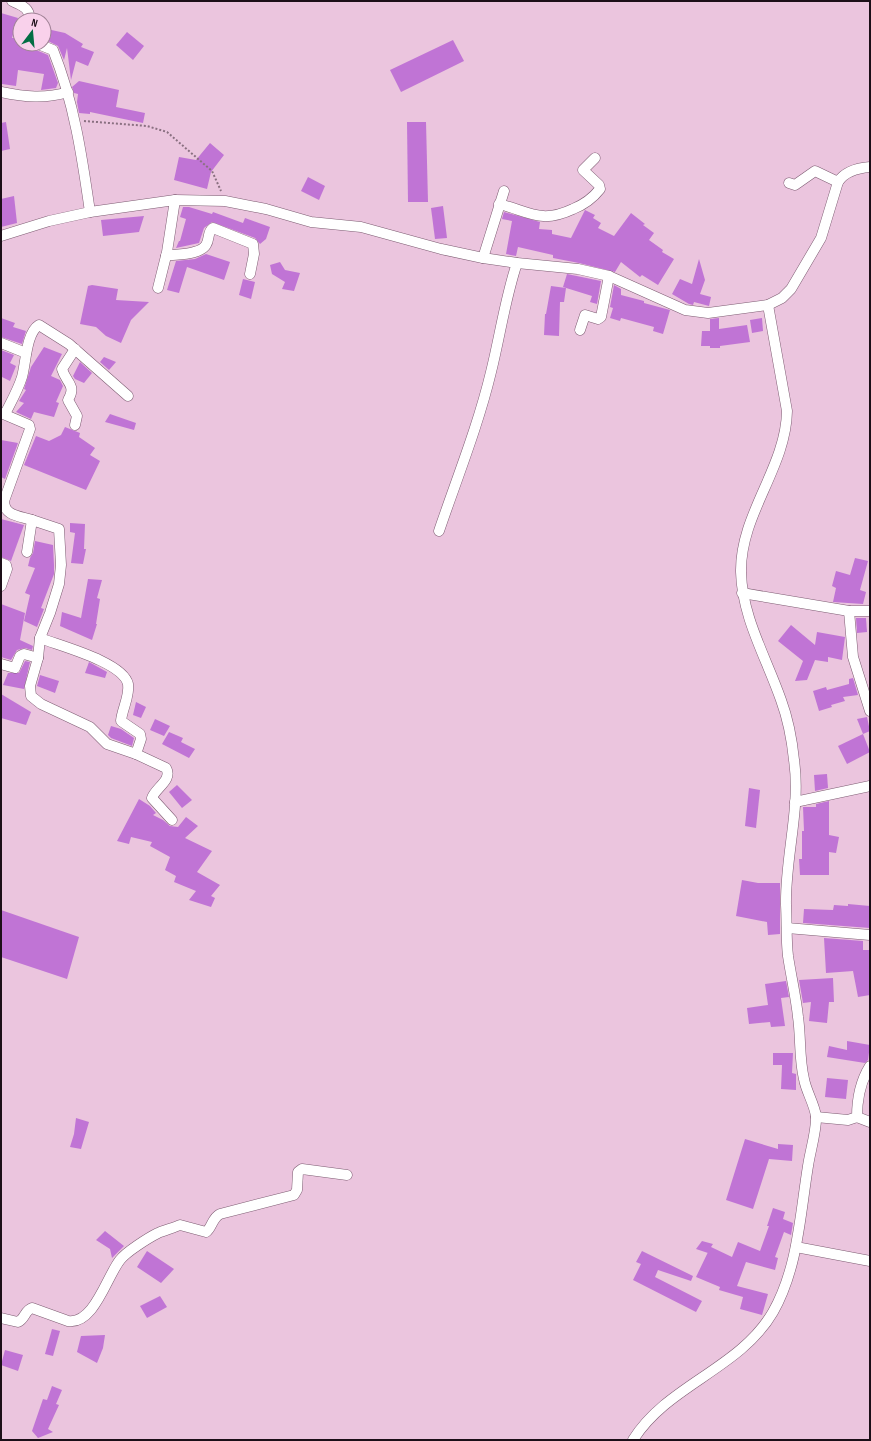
<svg xmlns="http://www.w3.org/2000/svg" width="871" height="1441" viewBox="0 0 871 1441" font-family="'Sofia Sans Condensed',sans-serif">
	<style>
		.building { fill: #c074d5 }
		.lines { fill: none; stroke-linecap: round; stroke-linejoin: round }
		.minor-casing { stroke: #7d5c72; stroke-width: 11 }
		.path { stroke: #8a7081; stroke-width: 2; stroke-dasharray: 2 2; stroke-linecap: butt }
		.minor { stroke: #fff; stroke-width: 10 }
	</style>
	<rect width="100%" height="100%" fill="#ebc5de"/>
	<!-- building -->
	<g class="building">
		<polygon points="1,13 18,18 12,38 20,38 20,44 27,44 29,47 48,55 58,83 56,88 41,90 44,74 18,70 16,86 2,84"/>
		<polygon points="47,29 65,33 83,44 81,47 94,52 88,66 76,61 71,80 67,48 64,60 58,46 44,39"/>
		<polygon points="127,32 144,46 133,60 116,45"/>
		<polygon points="453,40 464,61 401,92 390,70"/>
		<polygon points="79,81 119,90 116,107 145,113 143,123 90,112 90,114 79,113 77,102 78,94 74,93 72,87"/>
		<polygon points="6,122 10,149 1,151 1,123"/>
		<polygon points="407,122 426,122 428,202 408,202"/>
		<polygon points="210,143 224,155 211,172 207,189 174,180 179,157 196,160"/>
		<polygon points="308,177 325,186 319,200 301,191"/>
		<polygon points="14,196 17,223 1,227 1,199"/>
		<polygon points="443,206 447,238 435,239 431,208"/>
		<polygon points="183,207 189,207 212,214 213,212 243,223 245,218 270,227 266,239 260,244 255,238 212,222 204,228 199,243 176,248 179,241 180,241 186,219 180,217"/>
		<polygon points="585,210 595,215 593,218 601,223 598,228 614,236 631,213 645,224 643,225 654,233 649,240 663,250 662,252 674,259 658,285 642,275 640,277 621,262 615,272 579,263 553,258 553,255 518,247 516,256 506,254 512,221 502,219 504,212 540,222 539,229 552,230 552,234 571,238"/>
		<polygon points="144,216 139,232 103,236 101,220"/>
		<polygon points="206,254 230,262 224,280 187,267 179,293 167,290 176,261 195,259"/>
		<polygon points="699,259 705,280 700,294 711,297 709,306 694,302 693,305 689,304 672,294 680,279 692,284"/>
		<polygon points="280,262 285,270 300,273 294,291 282,289 285,282 272,274 270,265"/>
		<polygon points="567,274 601,281 597,304 590,302 592,296 563,287"/>
		<polygon points="243,279 255,282 251,299 239,295"/>
		<polygon points="92,285 118,289 116,300 149,302 131,320 121,343 106,336 96,327 80,324 88,286"/>
		<polygon points="614,285 621,289 621,295 644,301 644,303 670,310 663,334 653,331 654,327 621,318 620,321 610,318 613,308 610,307"/>
		<polygon points="551,286 566,288 564,302 560,302 559,336 544,335 545,314 546,314"/>
		<polygon points="1,318 15,323 13,327 26,331 22,344 1,337"/>
		<polygon points="719,318 719,329 747,325 750,342 720,346 720,348 710,348 710,346 701,346 702,331 710,331 710,319"/>
		<polygon points="762,318 763,331 752,333 750,320"/>
		<polygon points="44,347 62,354 51,376 60,380 63,386 56,402 59,403 54,417 34,412 31,419 16,412 24,403 19,401 26,390 24,389 31,367"/>
		<polygon points="1,350 14,355 10,363 16,366 10,381 2,377 1,380"/>
		<polygon points="104,357 116,362 109,370 100,362"/>
		<polygon points="80,362 92,373 84,383 75,379 73,376"/>
		<polygon points="110,414 136,423 134,430 105,422"/>
		<polygon points="65,427 80,433 79,437 95,448 90,455 100,461 86,490 24,465 36,436 49,441 61,435"/>
		<polygon points="1,440 18,443 5,479 1,477"/>
		<polygon points="1,519 24,525 11,561 1,557"/>
		<polygon points="70,523 85,524 84,549 86,549 83,564 71,563 75,533 70,532"/>
		<polygon points="35,541 53,545 54,565 54,574 41,608 44,609 37,627 24,621 30,595 25,593 35,568 28,566 30,558 33,553"/>
		<polygon points="855,558 868,561 860,590 866,592 863,604 833,602 836,588 832,586 836,571 850,575"/>
		<polygon points="88,579 102,580 97,598 100,599 96,624 97,624 92,640 60,626 62,612 81,618"/>
		<polygon points="1,604 25,613 20,640 33,646 32,650 25,648 17,650 11,660 1,657"/>
		<polygon points="856,618 866,618 867,632 857,633"/>
		<polygon points="791,625 815,645 817,632 845,637 842,660 828,657 828,662 815,660 807,680 795,681 803,661 778,641"/>
		<polygon points="25,661 30,662 24,689 3,685 8,673 19,673"/>
		<polygon points="89,662 107,672 105,678 85,673"/>
		<polygon points="40,675 59,681 55,693 37,686"/>
		<polygon points="853,678 858,695 843,697 845,701 831,705 832,707 819,711 813,691 826,687 827,690 849,684 849,679"/>
		<polygon points="1,694 31,712 26,725 1,718"/>
		<polygon points="136,702 146,707 141,718 133,715"/>
		<polygon points="867,717 870,731 863,734 857,719"/>
		<polygon points="155,719 170,726 164,736 150,730"/>
		<polygon points="111,726 121,729 134,738 132,746 111,738 108,735"/>
		<polygon points="169,732 183,738 181,742 195,749 189,758 162,744"/>
		<polygon points="863,734 870,752 847,764 838,746"/>
		<polygon points="827,774 828,788 815,791 814,775"/>
		<polygon points="177,785 192,800 182,808 169,792"/>
		<polygon points="749,788 760,790 756,828 745,826"/>
		<polygon points="139,799 150,806 156,813 153,815 163,820 170,826 178,827 186,817 198,826 185,838 212,851 197,872 220,885 211,896 215,898 211,907 189,900 196,891 174,882 176,876 165,870 170,857 150,846 152,842 131,837 129,844 117,841"/>
		<polygon points="829,801 829,835 839,837 836,853 829,852 829,875 800,875 799,859 802,859 802,831 804,831 803,807 816,807 816,804"/>
		<polygon points="742,880 758,883 780,883 780,934 768,935 767,922 736,916"/>
		<polygon points="848,904 870,906 870,928 803,923 804,909 833,910 834,905 848,906"/>
		<polygon points="1,910 79,937 67,979 1,957"/>
		<polygon points="824,938 863,941 863,950 870,950 870,995 858,997 853,971 826,973"/>
		<polygon points="833,978 834,1002 829,1002 827,1023 809,1021 811,1002 803,1003 799,980"/>
		<polygon points="786,981 789,997 781,998 785,1026 771,1027 770,1022 749,1024 747,1008 768,1005 765,984"/>
		<polygon points="847,1041 870,1045 868,1060 865,1063 827,1057 829,1046 847,1050"/>
		<polygon points="773,1053 793,1053 792,1073 796,1074 796,1090 781,1089 782,1065 773,1065"/>
		<polygon points="827,1078 848,1080 846,1099 825,1097"/>
		<polygon points="76,1118 89,1122 81,1149 70,1147 74,1134"/>
		<polygon points="745,1139 778,1149 778,1144 793,1145 792,1161 769,1159 753,1209 726,1200"/>
		<polygon points="773,1208 785,1212 783,1219 793,1223 791,1235 784,1232 775,1257 778,1258 775,1270 746,1262 737,1286 768,1294 762,1315 740,1309 743,1297 719,1290 720,1287 696,1277 709,1250 708,1253 696,1249 702,1241 713,1244 711,1247 732,1257 738,1242 760,1251 769,1226 767,1226"/>
		<polygon points="105,1231 124,1246 112,1258 110,1249 96,1240"/>
		<polygon points="147,1251 174,1269 161,1283 137,1267"/>
		<polygon points="642,1251 693,1276 691,1281 658,1270 655,1277 702,1301 696,1312 633,1280 641,1264 636,1262"/>
		<polygon points="160,1296 167,1307 147,1318 140,1306"/>
		<polygon points="52,1329 60,1331 53,1356 45,1354"/>
		<polygon points="105,1335 103,1348 97,1363 77,1352 81,1336"/>
		<polygon points="5,1350 23,1355 18,1371 1,1365"/>
		<polygon points="52,1386 62,1390 56,1404 59,1405 48,1429 53,1432 38,1438 32,1431 43,1399 47,1400"/>
	</g>
	<g class="lines">
		<!-- minor casing -->
		<g class="minor-casing">
			<g id="minor">
				<path d="M12,1c9,4 19,7 17,19"/>
				<path d="M38,44l15,6c21,52 29,106 37,162"/>
				<path d="M1,92c24,5 44,7 67,0"/>
				<polyline points="789,183 795,185 815,171 838,182"/>
				<path d="M499,204c31,8 42,20 74,5 10,-4 20,-11 27,-20l-1,-4 -16,-15 12,-12"/>
				<path d="M1,236l48,-15 41,-9 85,-12 50,1 41,8 45,13 50,5 80,22 42,9 34,5 61,6 31,7 76,34 23,3 60,-8 14,-7 9,-9 30,-51 17,-56c7,-11 19,-14 32,-15"/>
				<path d="M166,256c10,-2 34,-1 40,-11 4,-6 1,-13 7,-17l40,16 1,10 -4,20"/>
				<polyline points="483,258 504,191"/>
				<polyline points="158,288 167,252 175,200"/>
				<polyline points="580,330 585,315 598,319 601,317 609,276"/>
				<polyline points="1,343 26,353"/>
				<path d="M1,413l28,12 1,4 -26,72c0,15 16,15 28,19l-5,32"/>
				<path d="M5,414c6,-12 13,-24 17,-37 4,-14 4,-44 17,-52l30,19 59,52"/>
				<path d="M75,425l2,-9 -9,-16c9,-15 -2,-17 -6,-31l13,-20"/>
				<path d="M32,520l27,9 2,36 -2,19 -9,29 -10,25 -2,20 -8,28 1,10 10,8 49,23 17,17 29,10 30,14c7,12 -11,20 -14,30l20,22"/>
				<path d="M439,531c18,-53 39,-105 52,-159 9,-36 14,-73 26,-109"/>
				<polyline points="1,563 6,565 7,569 1,586"/>
				<polyline points="742,593 849,611 870,611"/>
				<polyline points="849,611 853,657 870,711"/>
				<path d="M40,638c20,8 83,24 88,46 2,12 -6,25 -7,37l19,13 1,5 -5,15"/>
				<polyline points="1,664 15,668 20,656 24,654 38,658"/>
				<polyline points="795,802 870,786"/>
				<polyline points="787,928 870,935"/>
				<path d="M816,1117l32,3 9,-3c0,-18 3,-35 13,-51"/>
				<polyline points="857,1117 870,1122"/>
				<polyline points="796,1247 870,1261"/>
				<path d="M1,1318l17,4c7,-3 7,-12 14,-14l36,13c26,4 39,-45 52,-61 6,-8 28,-22 38,-27 7,-3 15,-5 22,-8l26,7c6,-4 6,-14 14,-18l74,-19 3,-5 1,-18 4,-3 45,6"/>
				<path d="M633,1440c34,-55 107,-71 140,-128 25,-44 27,-97 35,-146 2,-14 9,-37 8,-50 -2,-13 -10,-25 -12,-37 -5,-20 -3,-42 -6,-62 -2,-20 -7,-41 -10,-61 -2,-17 -1,-34 -2,-51 -1,-48 15,-97 8,-145 -2,-20 -6,-41 -13,-60 -15,-43 -39,-83 -40,-128 -1,-58 45,-104 46,-161l-19,-106"/>
			</g>
		</g>
		<!-- path -->
		<polyline class="path" points="84,121 147,126 167,132 212,171 221,191"/>
		<!-- minor -->
		<use href="#minor" class="minor"/>
	</g>
	<!-- border -->
	<rect width="871" height="1441" fill="none" stroke="#1c0f18" stroke-width="4"/>
	<!-- north arrow -->
	<g transform="translate(32 32) rotate(16)"><circle r="19" fill="#f9d1eb" stroke="#a18397"/>
	<path d="M0-3L7 15L0 10L-7 15Z" fill="#036d44"/>
	<text y="-6" font-size="11" font-weight="bold" text-anchor="middle" fill="#1c0f18">N</text>
	</g>
</svg>
